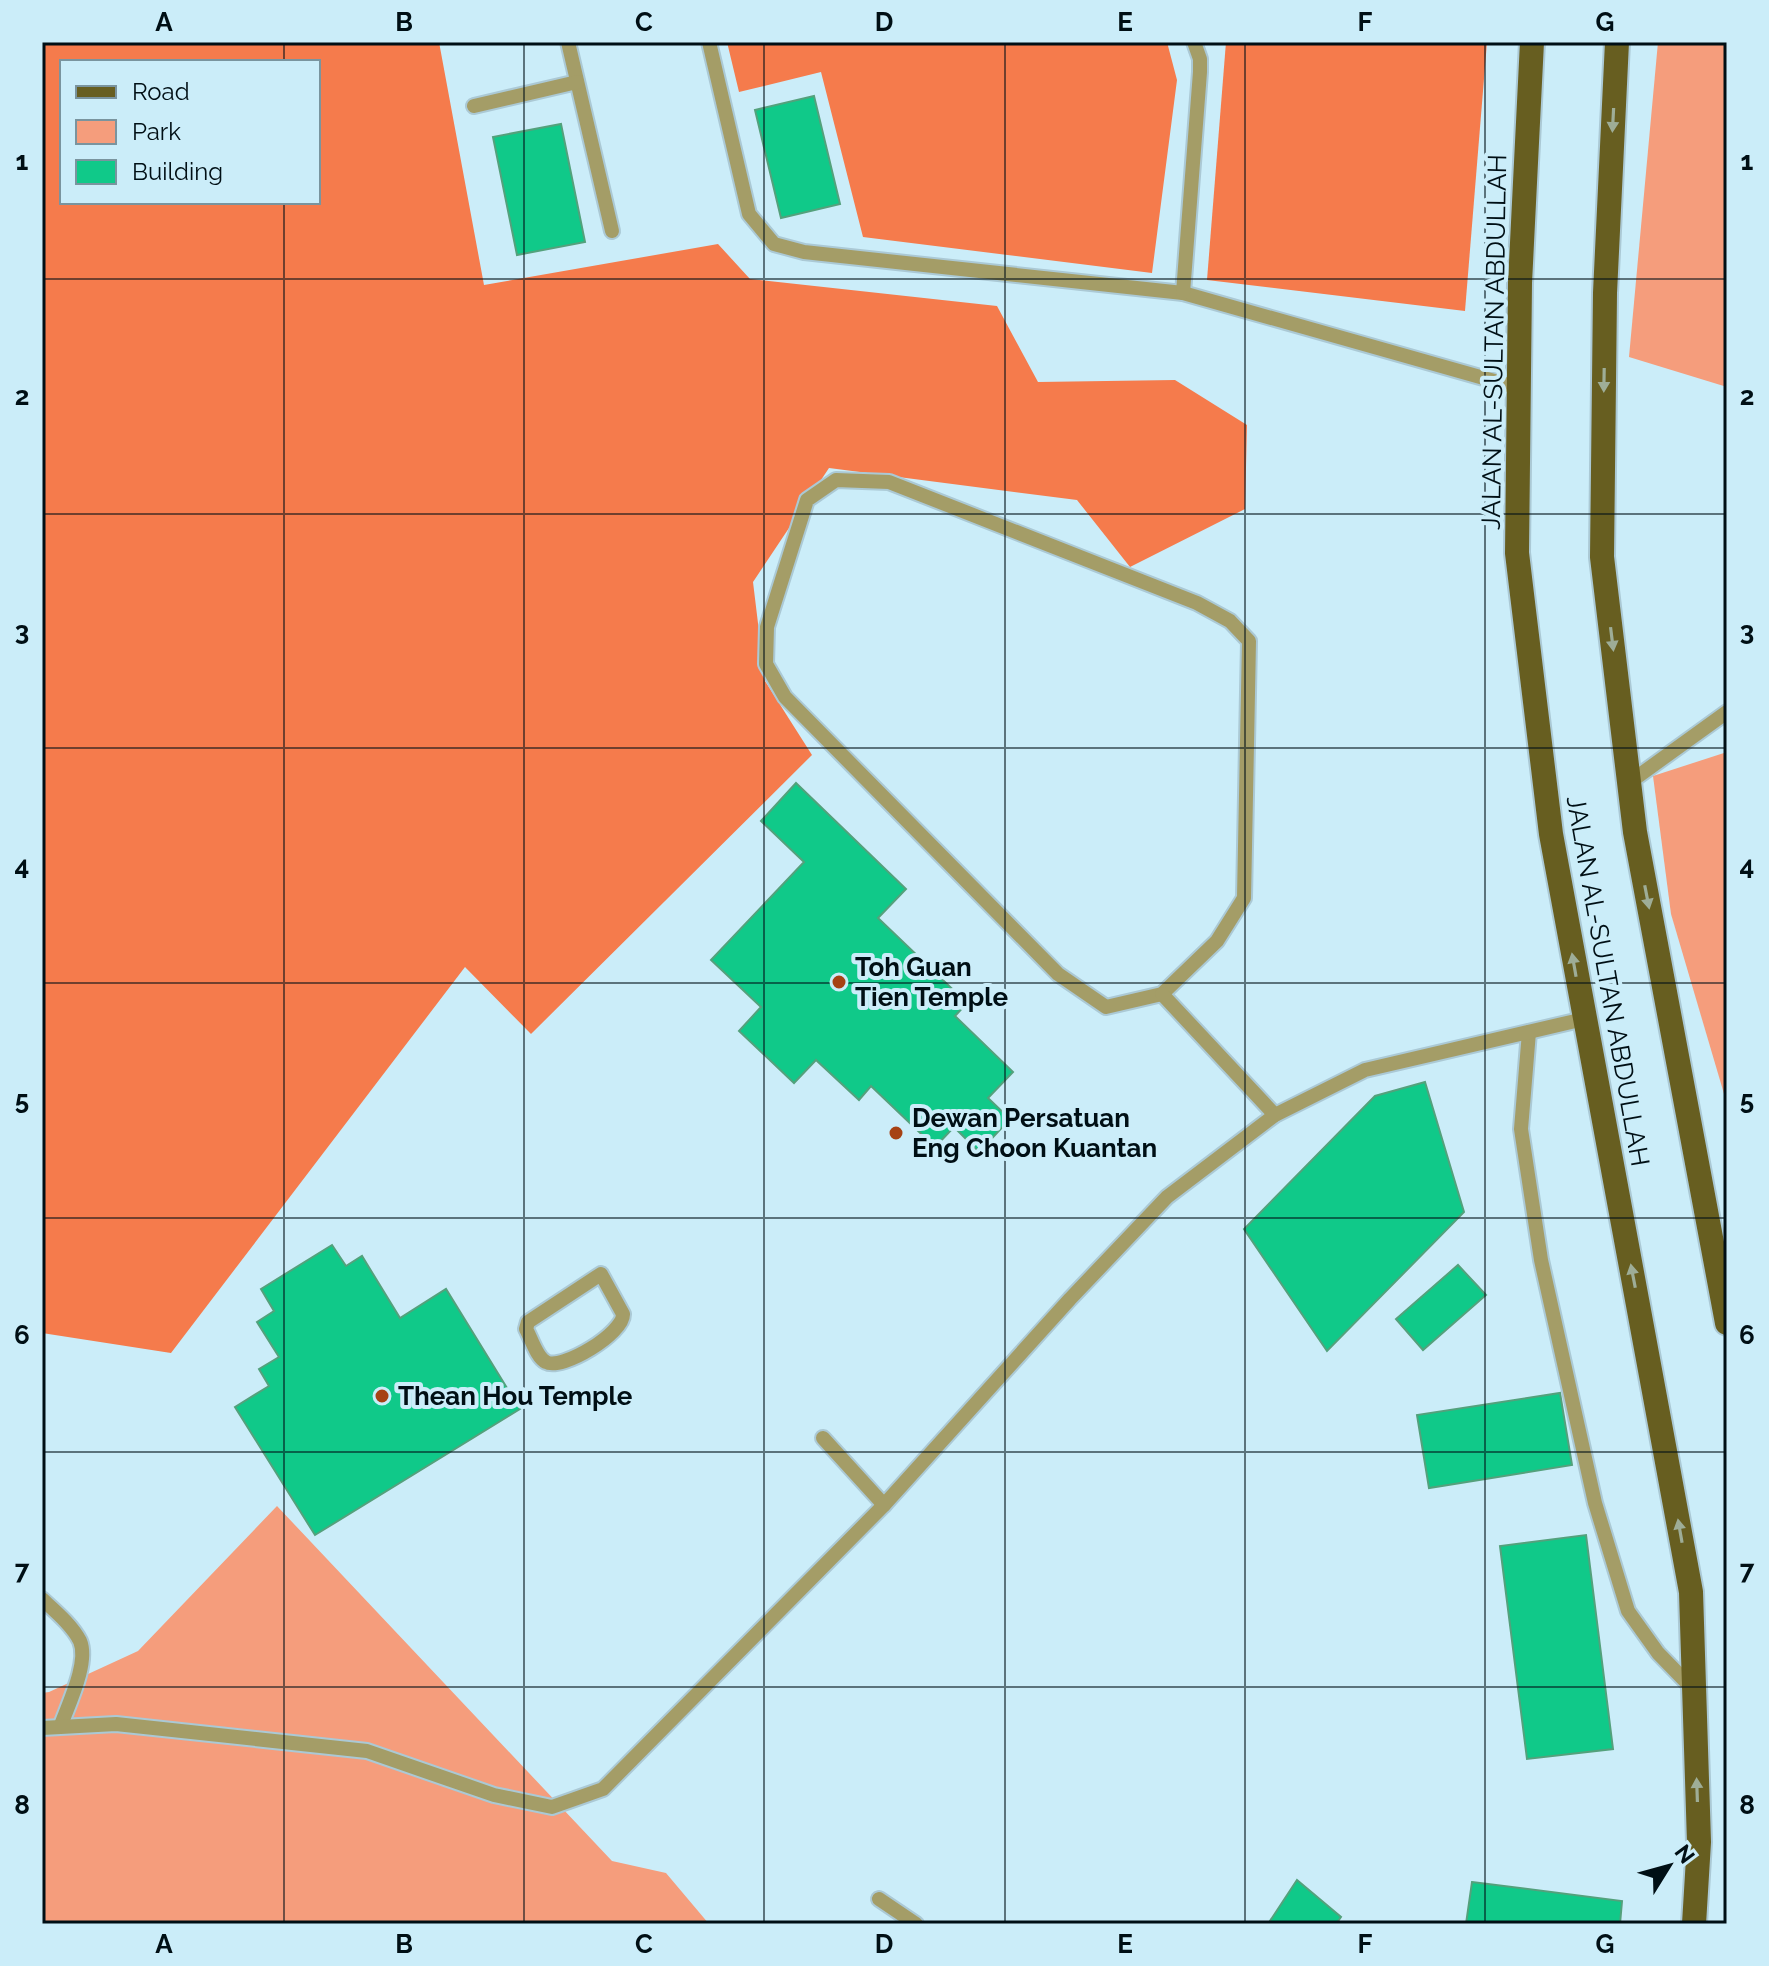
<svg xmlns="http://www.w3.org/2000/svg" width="1769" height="1966" viewBox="0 0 1769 1966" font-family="Raleway,sans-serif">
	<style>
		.green { fill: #f59d7c }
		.forest { fill: #f57b4c; fill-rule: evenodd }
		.building { fill: #10c989; stroke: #54a17c; stroke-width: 2 }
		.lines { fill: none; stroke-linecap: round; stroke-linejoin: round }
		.service-casing { stroke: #abc9d5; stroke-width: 18 }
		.primary-casing { stroke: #abc9d5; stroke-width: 28 }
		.service { stroke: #a49d67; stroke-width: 14 }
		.primary { stroke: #675e20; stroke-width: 24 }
		.oneway { fill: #9ead97 }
		.grid { fill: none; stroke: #000f15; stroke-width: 2; stroke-opacity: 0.55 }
		.poi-dot { fill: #a64214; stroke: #cbedf9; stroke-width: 3 }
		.labels { text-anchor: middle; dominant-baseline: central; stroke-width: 8; stroke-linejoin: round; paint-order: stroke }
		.street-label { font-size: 26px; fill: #000f15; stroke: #cbedf9 }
		.poi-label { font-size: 26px; font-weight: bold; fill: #000f15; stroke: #cbedf9; text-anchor: start }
		.neatline { fill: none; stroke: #000f15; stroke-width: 3 }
		.grid-label { font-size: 26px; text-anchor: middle; font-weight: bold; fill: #000f15 }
	</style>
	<rect width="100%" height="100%" fill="#cbedf9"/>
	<!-- green -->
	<g class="green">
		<polygon points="1658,42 1727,42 1727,387 1629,357"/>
		<polygon points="1727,752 1727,1104 1671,914 1653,776"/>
		<polygon points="277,1506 612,1861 666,1873 709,1924 42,1924 42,1693 49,1692 138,1651"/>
	</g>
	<!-- forest -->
	<g class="forest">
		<path d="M42,42h397l45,243 234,-41 32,35 247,27 41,76 137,-2 72,45 -2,84 -115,58 -53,-67 -248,-32 -76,114 12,99 47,74 -281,279 -66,-67 -294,386 -129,-20zM62,62h256v140h-256z"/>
		<polygon points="727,42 1167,42 1177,80 1152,273 863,237 821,72 739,92"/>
		<polygon points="1226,42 1487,42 1465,311 1207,280"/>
	</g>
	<!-- building -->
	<g class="building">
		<polygon points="814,96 840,204 781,218 755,110"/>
		<polygon points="561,124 585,242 517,255 493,137"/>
		<polygon points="796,783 906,889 878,918 967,1003 955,1016 1013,1072 988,1098 1010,1119 979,1152 954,1127 935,1147 871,1086 859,1100 816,1060 794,1083 739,1031 761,1007 711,960 804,862 761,821"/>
		<polygon points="1425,1082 1464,1212 1327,1351 1244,1229 1375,1096"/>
		<polygon points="332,1245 346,1266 362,1256 400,1318 446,1289 520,1409 315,1535 235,1407 269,1386 259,1369 279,1357 257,1322 274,1311 261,1289"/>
		<polygon points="1458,1265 1486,1295 1423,1350 1396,1319"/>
		<polygon points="1560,1393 1572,1465 1429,1488 1417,1415"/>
		<polygon points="1586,1535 1613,1749 1527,1759 1500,1546"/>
		<polygon points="1297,1880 1341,1917 1336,1924 1268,1924"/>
		<polygon points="1472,1882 1622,1901 1620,1924 1466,1924"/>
	</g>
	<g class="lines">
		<!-- service casing -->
		<g class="service-casing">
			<g id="service">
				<polyline points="568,42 612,231"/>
				<polyline points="709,42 749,214 774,244 804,252 1183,293 1519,388"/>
				<polyline points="474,106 577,82"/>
				<polyline points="1183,293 1200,72 1200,59 1194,42"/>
				<polygon points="836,480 889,482 1197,603 1230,621 1249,641 1244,898 1217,941 1162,994 1106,1007 1058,974 785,697 766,664 767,627 807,500"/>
				<polyline points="1630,782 1727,712"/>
				<polyline points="1162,994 1275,1115"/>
				<polyline points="1529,1032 1521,1129 1541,1260 1595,1503 1628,1611 1658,1653 1694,1690"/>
				<path d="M601,1274l22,40c1,19 -61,57 -77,48 -9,-4 -15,-24 -20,-33l2,-7z"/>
				<polyline points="823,1438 884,1505"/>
				<path d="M42,1599c13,12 30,26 38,42 9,21 -11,62 -19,84"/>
				<polyline points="42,1728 116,1724 367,1751 494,1795 552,1807 603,1789 884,1505 1070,1299 1167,1197 1275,1115 1365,1070 1584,1019"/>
				<polyline points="879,1899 916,1924"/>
			</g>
		</g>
		<!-- primary casing -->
		<g class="primary-casing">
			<g id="primary">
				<polyline points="1532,42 1520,283 1517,553 1551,834 1691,1592 1699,1842 1694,1924"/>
				<polyline points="1617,42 1605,293 1602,557 1635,832 1727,1323"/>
			</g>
		</g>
		<!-- service -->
		<use href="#service" class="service"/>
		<!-- primary -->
		<use href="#primary" class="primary"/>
	</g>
	<!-- one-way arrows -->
	<defs><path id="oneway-solid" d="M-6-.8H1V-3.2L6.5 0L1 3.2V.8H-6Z" transform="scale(2)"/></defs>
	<g class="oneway">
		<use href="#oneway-solid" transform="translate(1613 120) rotate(93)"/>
		<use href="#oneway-solid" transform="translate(1604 380) rotate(91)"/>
		<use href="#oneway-solid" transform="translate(1612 639) rotate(83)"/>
		<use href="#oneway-solid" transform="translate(1647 897) rotate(79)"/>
		<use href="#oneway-solid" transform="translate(1574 965) rotate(-100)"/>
		<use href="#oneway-solid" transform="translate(1633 1276) rotate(-101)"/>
		<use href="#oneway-solid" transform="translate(1680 1531) rotate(-100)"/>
		<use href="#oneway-solid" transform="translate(1697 1790) rotate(-92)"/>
	</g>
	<!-- grid -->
	<path class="grid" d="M284,42v20M524,42v1882M764,42v1882M1005,42v1882M1245,42v1882M1485,42v1882M284,202v1722M42,279h1685M42,514h1685M42,748h1685M42,983h1685M42,1218h1685M42,1452h1685M42,1687h1685"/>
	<!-- markers -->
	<g class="poi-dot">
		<circle cx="839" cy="982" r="8"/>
		<circle cx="896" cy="1133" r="8"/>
		<circle cx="382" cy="1396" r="8"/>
	</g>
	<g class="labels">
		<!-- street labels -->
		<g class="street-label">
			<text transform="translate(1494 342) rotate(-89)">JALAN AL-SULTAN ABDULLAH</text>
			<text transform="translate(1608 981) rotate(80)">JALAN AL-SULTAN ABDULLAH</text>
		</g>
		<!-- poi labels -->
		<g class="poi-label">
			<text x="855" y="967">Toh Guan<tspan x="855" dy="30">Tien Temple</tspan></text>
			<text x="912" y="1118">Dewan Persatuan<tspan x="912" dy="30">Eng Choon Kuantan</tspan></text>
			<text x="398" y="1396">Thean Hou Temple</text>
		</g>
	</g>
	<!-- border -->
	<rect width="1769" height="1966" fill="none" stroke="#cbedf9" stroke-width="88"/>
	<!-- legend -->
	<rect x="60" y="60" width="260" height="144" fill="#cbedf9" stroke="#7a949e" stroke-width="2"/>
	<rect x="76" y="86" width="40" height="12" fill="#675e20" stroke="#7a949e" stroke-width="2"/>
	<text x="132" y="100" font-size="24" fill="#000f15">Road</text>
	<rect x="76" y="120" width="40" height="24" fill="#f59d7c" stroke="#7a949e" stroke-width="2"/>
	<text x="132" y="140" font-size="24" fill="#000f15">Park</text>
	<rect x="76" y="160" width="40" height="24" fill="#10c989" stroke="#7a949e" stroke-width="2"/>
	<text x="132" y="180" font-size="24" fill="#000f15">Building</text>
	<!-- north arrow -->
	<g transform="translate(1669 1866) rotate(53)" stroke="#cbedf9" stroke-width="6" paint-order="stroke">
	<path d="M0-6L14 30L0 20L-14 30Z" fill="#000f15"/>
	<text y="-12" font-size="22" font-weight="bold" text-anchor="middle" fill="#000f15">N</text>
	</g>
	<rect x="44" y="44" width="1681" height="1878" class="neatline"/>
	<g class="grid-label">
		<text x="164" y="31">A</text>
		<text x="404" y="31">B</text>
		<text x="644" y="31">C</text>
		<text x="884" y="31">D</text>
		<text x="1125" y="31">E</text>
		<text x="1365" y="31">F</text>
		<text x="1605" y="31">G</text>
		<text x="22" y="170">1</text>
		<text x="1747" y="170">1</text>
		<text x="22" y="405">2</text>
		<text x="1747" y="405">2</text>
		<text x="22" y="640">3</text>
		<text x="1747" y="640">3</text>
		<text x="22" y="875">4</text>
		<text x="1747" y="875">4</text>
		<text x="22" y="1109">5</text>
		<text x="1747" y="1109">5</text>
		<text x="22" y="1344">6</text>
		<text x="1747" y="1344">6</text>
		<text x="22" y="1579">7</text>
		<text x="1747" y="1579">7</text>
		<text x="22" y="1814">8</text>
		<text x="1747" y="1814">8</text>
		<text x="164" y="1953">A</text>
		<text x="404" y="1953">B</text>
		<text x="644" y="1953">C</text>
		<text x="884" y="1953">D</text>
		<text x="1125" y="1953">E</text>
		<text x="1365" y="1953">F</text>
		<text x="1605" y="1953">G</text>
	</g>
</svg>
